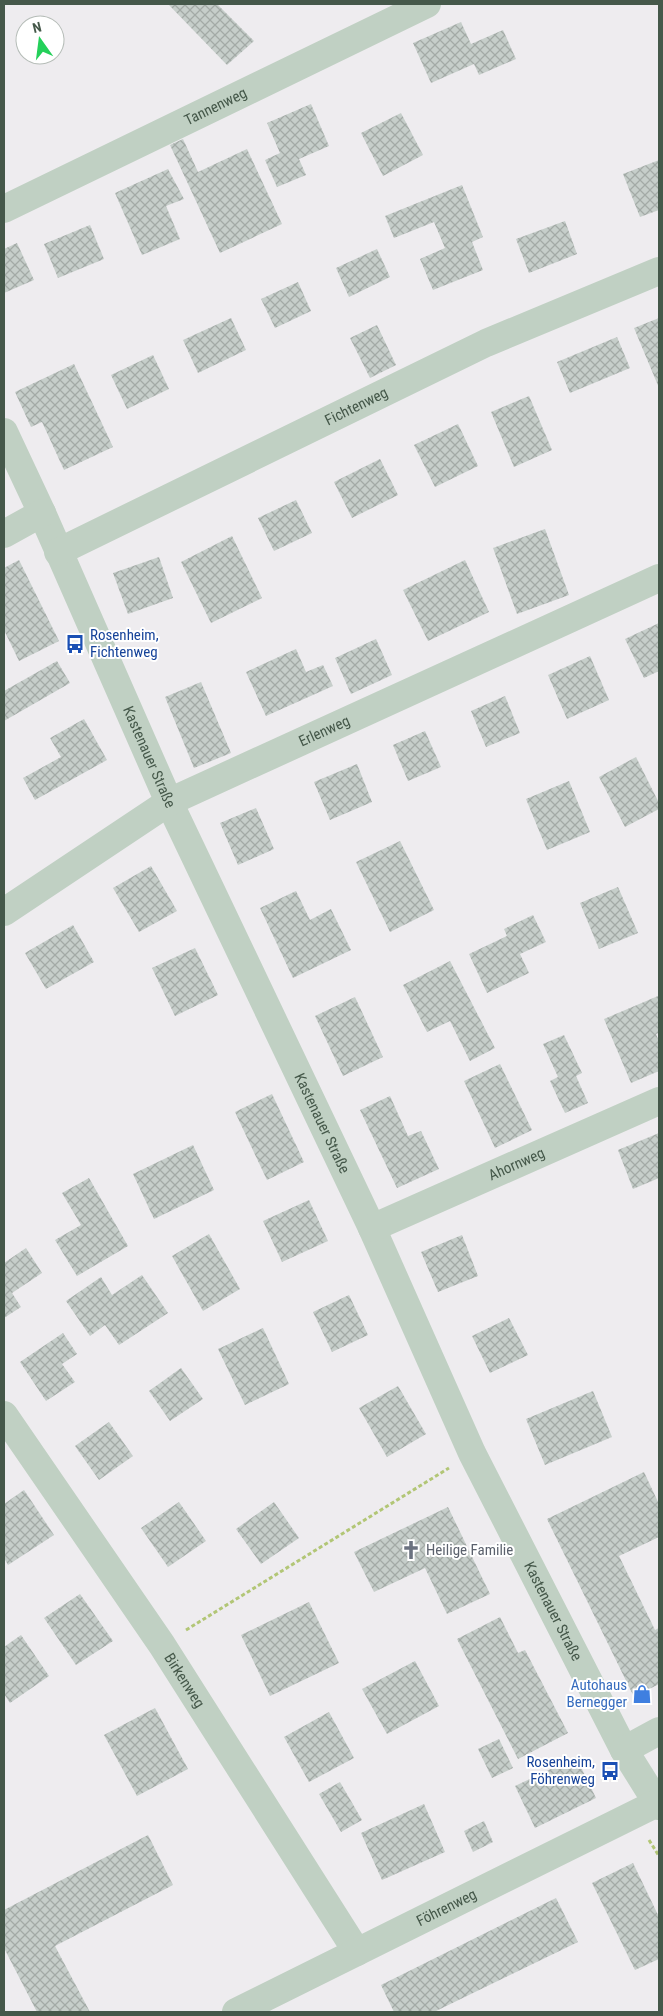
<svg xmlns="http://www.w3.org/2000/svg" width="663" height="2016" viewBox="0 0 663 2016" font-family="'Roboto Condensed',sans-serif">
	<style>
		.building { fill: url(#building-cross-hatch) }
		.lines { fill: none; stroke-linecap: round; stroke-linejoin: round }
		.path { stroke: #b2c676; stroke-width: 3; stroke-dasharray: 4 2.5; stroke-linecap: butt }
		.minor { stroke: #c0d0c3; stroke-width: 28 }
		.labels { text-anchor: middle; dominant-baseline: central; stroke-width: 4; stroke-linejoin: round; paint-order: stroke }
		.street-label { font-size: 15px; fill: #45584a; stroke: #fff }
		.transit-label { font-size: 15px; fill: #164399; stroke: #fff; text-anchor: start }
		.worship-label { font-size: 15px; fill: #5b616d; stroke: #fff; text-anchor: start }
		.shop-label { font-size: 15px; fill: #366cbe; stroke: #fff; text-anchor: end }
	</style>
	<defs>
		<pattern id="building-cross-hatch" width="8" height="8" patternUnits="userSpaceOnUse" patternTransform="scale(1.25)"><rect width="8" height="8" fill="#c6ceca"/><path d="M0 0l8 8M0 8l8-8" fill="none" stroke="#a3aaa6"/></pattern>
	</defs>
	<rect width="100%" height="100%" fill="#eeecef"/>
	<!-- building -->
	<g class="building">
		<polygon points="168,4 217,4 254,41 227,65"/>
		<polygon points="461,22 471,44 503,30 516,59 479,75 474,64 431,83 413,43"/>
		<polygon points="311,104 329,146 299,159 306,175 277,187 265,160 280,153 267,123"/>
		<polygon points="401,113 423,155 383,176 361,133"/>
		<polygon points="183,139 198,172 247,149 282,224 220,253 170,145"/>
		<polygon points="659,160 659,210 640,217 623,174"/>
		<polygon points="168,169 184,199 166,206 180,239 142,255 115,193"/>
		<polygon points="462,185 483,237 472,242 483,270 433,290 420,259 445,248 434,222 394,238 385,216"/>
		<polygon points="565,221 577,254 529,273 516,239"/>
		<polygon points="90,225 104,259 58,278 44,244"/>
		<polygon points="17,243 34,280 4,293 4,249"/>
		<polygon points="377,249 390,277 349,297 336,268"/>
		<polygon points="298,282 311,311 275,328 261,299"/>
		<polygon points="231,318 246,350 198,373 183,340"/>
		<polygon points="659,318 659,388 634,328"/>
		<polygon points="377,325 396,365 370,378 350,338"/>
		<polygon points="617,337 630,368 570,393 557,362"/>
		<polygon points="153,355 169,389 127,409 111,375"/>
		<polygon points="74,364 113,447 64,470 42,422 31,427 15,392"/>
		<polygon points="529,396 552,450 514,467 491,412"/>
		<polygon points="458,424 478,466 435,487 414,445"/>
		<polygon points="380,459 398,495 352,518 334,482"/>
		<polygon points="296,500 312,533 274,551 258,518"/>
		<polygon points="545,529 569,595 517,614 493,548"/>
		<polygon points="232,536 262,598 211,623 181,562"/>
		<polygon points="159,557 173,598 128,614 113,573"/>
		<polygon points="19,560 59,641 19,661 4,630 4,568"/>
		<polygon points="465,560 489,612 428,641 403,590"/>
		<polygon points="659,623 659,671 644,678 625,639"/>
		<polygon points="376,639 392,675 351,694 335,658"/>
		<polygon points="296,649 306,672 323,665 333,686 266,716 246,672"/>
		<polygon points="590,656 609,700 567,719 548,675"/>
		<polygon points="57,661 70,683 4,721 4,691"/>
		<polygon points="201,682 231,753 194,768 165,697"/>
		<polygon points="505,696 520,733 486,747 471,711"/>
		<polygon points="84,719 107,760 35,800 23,778 61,757 50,738"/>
		<polygon points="425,731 441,767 408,781 393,745"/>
		<polygon points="636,757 659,803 659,809 625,827 599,777"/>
		<polygon points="357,764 372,802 330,820 314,782"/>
		<polygon points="569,781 590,832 547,850 526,799"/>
		<polygon points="256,808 274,849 238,865 220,823"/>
		<polygon points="400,841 434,910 390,932 356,862"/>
		<polygon points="151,866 177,911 139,932 113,888"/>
		<polygon points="618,887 638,933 599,949 580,903"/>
		<polygon points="296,891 310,920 331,909 351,950 293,978 260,908"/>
		<polygon points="533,915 546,942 520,954 529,973 487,993 469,954 507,936 504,929"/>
		<polygon points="73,925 94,962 46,989 25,953"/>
		<polygon points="195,948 218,995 175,1016 152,968"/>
		<polygon points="450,961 495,1048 470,1061 450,1021 427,1032 403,985"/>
		<polygon points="658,996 659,1033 656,1034 659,1041 659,1071 631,1083 604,1019"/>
		<polygon points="355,997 383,1057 343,1076 315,1016"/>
		<polygon points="564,1035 582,1073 576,1076 588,1103 565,1113 550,1081 558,1077 543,1044"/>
		<polygon points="500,1064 532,1130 495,1148 464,1081"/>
		<polygon points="272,1094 304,1162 267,1180 235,1112"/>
		<polygon points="390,1096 408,1136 421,1131 439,1169 397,1188 360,1110"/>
		<polygon points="659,1133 659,1178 633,1189 618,1150"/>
		<polygon points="193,1145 214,1190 154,1219 133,1174"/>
		<polygon points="89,1178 128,1246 77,1276 55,1240 81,1225 62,1193"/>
		<polygon points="309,1200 328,1241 282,1262 263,1221"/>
		<polygon points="209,1234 240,1289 203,1311 172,1256"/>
		<polygon points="462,1235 478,1276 438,1292 421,1252"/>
		<polygon points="26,1248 42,1273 12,1293 21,1307 4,1318 4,1263"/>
		<polygon points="142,1275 168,1313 119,1345 105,1325 90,1336 66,1301 101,1277 112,1295"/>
		<polygon points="349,1295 368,1335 332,1352 313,1312"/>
		<polygon points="509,1318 528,1355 490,1373 472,1336"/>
		<polygon points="263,1328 289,1384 245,1405 218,1349"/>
		<polygon points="63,1333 77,1354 62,1364 75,1382 46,1401 20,1362"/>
		<polygon points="181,1368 203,1399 170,1421 149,1391"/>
		<polygon points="398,1386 426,1434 387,1457 359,1408"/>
		<polygon points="593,1391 612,1437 545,1465 526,1419"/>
		<polygon points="109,1422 133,1456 99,1480 75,1446"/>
		<polygon points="644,1472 659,1504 659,1537 619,1556 655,1630 659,1628 659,1684 634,1697 547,1519"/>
		<polygon points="24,1490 54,1535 8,1565 4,1558 4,1504"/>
		<polygon points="179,1502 206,1541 168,1567 141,1528"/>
		<polygon points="274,1502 299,1538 261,1564 236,1529"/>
		<polygon points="448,1507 490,1594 447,1614 425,1568 374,1592 354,1552"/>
		<polygon points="80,1594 113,1641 76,1665 44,1618"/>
		<polygon points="309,1602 339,1663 270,1696 241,1635"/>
		<polygon points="500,1617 518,1653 525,1650 568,1733 518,1759 457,1639"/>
		<polygon points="21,1635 49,1676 10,1703 4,1694 4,1647"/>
		<polygon points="415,1661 439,1706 387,1734 362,1689"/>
		<polygon points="155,1708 188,1769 137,1796 104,1735"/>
		<polygon points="329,1712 354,1758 309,1782 284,1737"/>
		<polygon points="499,1739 513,1768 492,1778 478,1749"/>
		<polygon points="576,1757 596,1798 535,1828 515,1786"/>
		<polygon points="340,1782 362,1820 341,1832 319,1794"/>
		<polygon points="424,1804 445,1852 382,1880 361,1833"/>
		<polygon points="484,1821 493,1842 473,1852 464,1831"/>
		<polygon points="148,1835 173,1885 55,1946 90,2012 37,2012 4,1948 4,1910"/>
		<polygon points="633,1863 659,1917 659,1959 635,1970 592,1883"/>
		<polygon points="556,1898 578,1942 434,2012 394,2012 381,1985"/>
	</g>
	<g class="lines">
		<!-- path -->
		<g class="path">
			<polyline points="186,1630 449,1468"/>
			<polyline points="649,1840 659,1856"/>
		</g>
		<!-- minor -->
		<g class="minor">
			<path id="s1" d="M4,209l423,-205"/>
			<path id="s2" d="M4,432l38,81 127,289 203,426 100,225 152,297 35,56"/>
			<polyline points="4,534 42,513"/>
			<path id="s3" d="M58,552l428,-209 173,-72"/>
			<path id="s4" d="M4,912l165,-110 490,-224"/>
			<path id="s5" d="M372,1228l287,-127"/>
			<path id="s6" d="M4,1415l158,230 195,307"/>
			<polyline points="624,1750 659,1731"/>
			<path id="s7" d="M236,2012l421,-209"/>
		</g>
	</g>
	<!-- icons -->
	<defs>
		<g id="bus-bare" transform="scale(1.5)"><path d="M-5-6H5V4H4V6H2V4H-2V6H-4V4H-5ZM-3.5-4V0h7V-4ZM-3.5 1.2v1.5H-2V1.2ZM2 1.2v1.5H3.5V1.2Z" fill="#1a4fb4" stroke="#fff" stroke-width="2.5" paint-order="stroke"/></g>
		<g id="church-bare" transform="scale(1.5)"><path d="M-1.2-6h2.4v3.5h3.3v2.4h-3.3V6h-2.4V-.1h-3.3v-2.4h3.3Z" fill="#6b7280" stroke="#fff" stroke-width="2.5" paint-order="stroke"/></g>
		<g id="shop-bare" transform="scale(1.5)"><path d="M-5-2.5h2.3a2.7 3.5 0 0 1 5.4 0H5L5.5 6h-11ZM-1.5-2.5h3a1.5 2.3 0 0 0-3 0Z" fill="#3f7fe0" stroke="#fff" stroke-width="2.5" paint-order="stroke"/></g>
	</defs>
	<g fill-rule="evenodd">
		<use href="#bus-bare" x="75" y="644"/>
		<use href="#church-bare" x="411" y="1550"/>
		<use href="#shop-bare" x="642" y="1694"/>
		<use href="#bus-bare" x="610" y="1771"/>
	</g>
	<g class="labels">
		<!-- street labels -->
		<g class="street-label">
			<text stroke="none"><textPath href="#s1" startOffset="235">Tannenweg</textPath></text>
			<text stroke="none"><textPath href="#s3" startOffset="332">Fichtenweg</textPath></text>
			<text stroke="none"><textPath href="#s4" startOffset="369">Erlenweg</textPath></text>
			<text stroke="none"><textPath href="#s2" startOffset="356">Kastenauer Straße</textPath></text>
			<text stroke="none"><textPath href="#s2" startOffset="761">Kastenauer Straße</textPath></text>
			<text stroke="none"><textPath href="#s5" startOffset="158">Ahornweg</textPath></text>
			<text stroke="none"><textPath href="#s2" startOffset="1301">Kastenauer Straße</textPath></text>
			<text stroke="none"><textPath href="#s6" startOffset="321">Birkenweg</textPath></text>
			<text stroke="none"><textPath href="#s7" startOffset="235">Föhrenweg</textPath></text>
		</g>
		<!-- transit labels -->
		<g class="transit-label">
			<text x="90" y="635">Rosenheim,<tspan x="90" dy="17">Fichtenweg</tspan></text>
			<text x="595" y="1762" text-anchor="end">Rosenheim,<tspan x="595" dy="17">Föhrenweg</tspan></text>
		</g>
		<!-- worship labels -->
		<g class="worship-label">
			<text x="426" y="1550">Heilige Familie</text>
		</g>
		<!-- shop labels -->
		<g class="shop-label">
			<text x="627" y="1685">Autohaus<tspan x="627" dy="17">Bernegger</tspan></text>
		</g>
	</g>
	<!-- border -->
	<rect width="663" height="2016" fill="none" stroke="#45584a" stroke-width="10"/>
	<!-- north arrow -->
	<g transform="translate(40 40) rotate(346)"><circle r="24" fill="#ffffff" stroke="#b5bcb7"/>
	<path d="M0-4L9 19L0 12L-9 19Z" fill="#24d05a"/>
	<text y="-8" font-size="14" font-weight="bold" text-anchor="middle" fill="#45584a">N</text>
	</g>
</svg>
